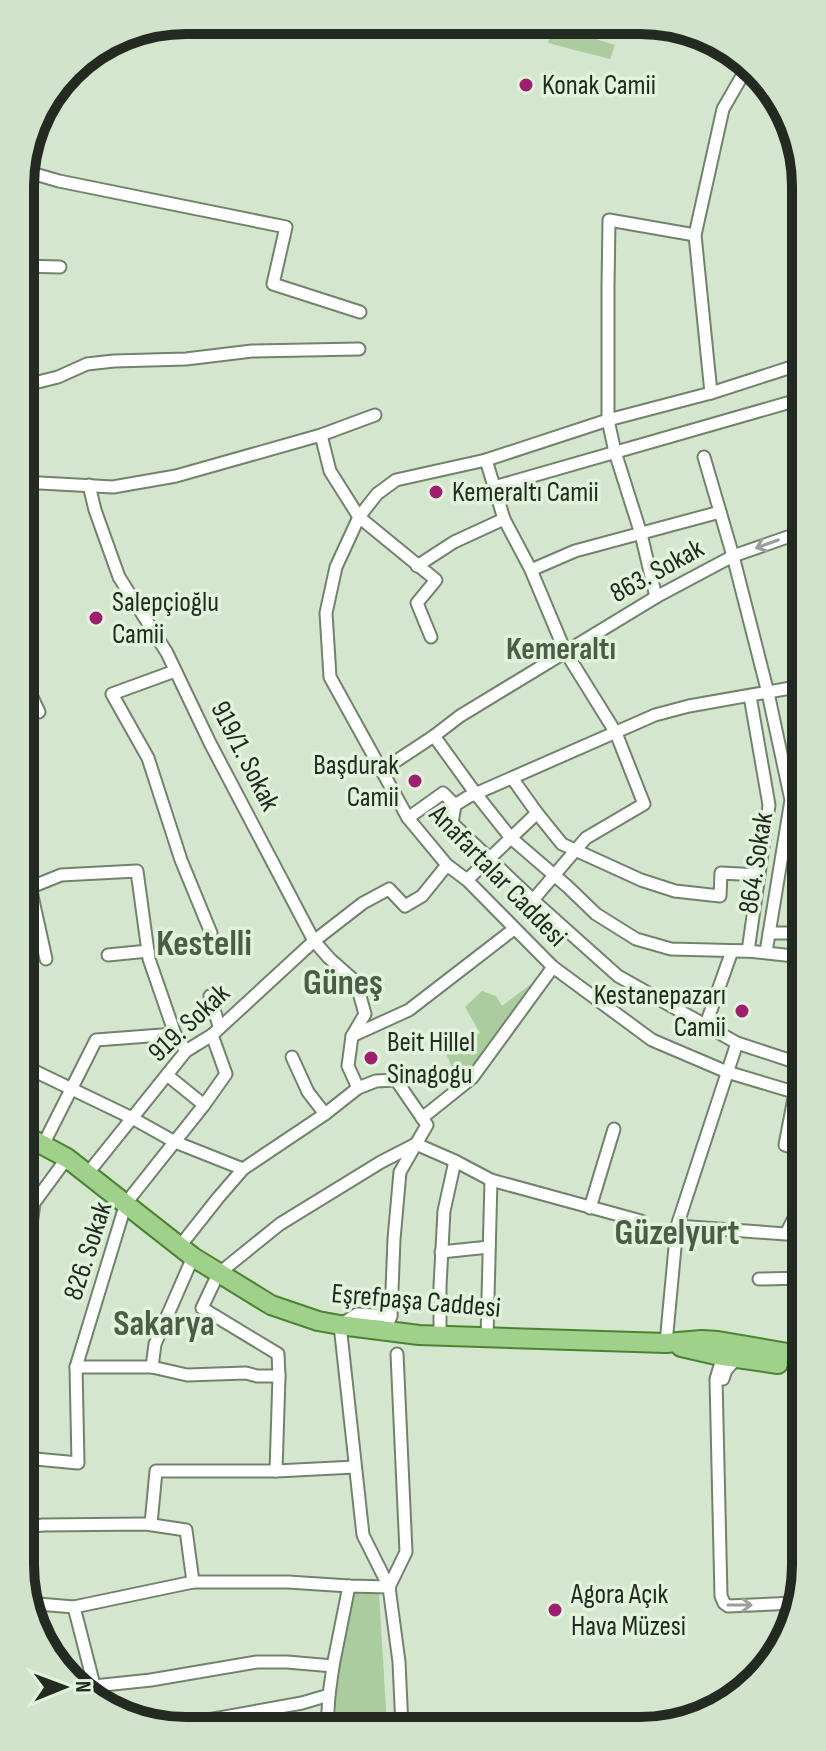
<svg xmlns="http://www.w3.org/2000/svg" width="826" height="1751" viewBox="0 0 826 1751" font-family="'Sofia Sans Condensed',sans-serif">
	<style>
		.green { fill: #aacc9f }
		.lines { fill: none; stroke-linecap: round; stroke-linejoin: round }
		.minor-casing { stroke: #72836d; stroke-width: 15 }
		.primary-casing { stroke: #4b8333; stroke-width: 22 }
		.minor { stroke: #fff; stroke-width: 11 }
		.primary { stroke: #a0d18a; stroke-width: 18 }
		.oneway { stroke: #9c9f9b }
		.poi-dot { fill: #9f1e70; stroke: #e1f3db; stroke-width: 3 }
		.labels { text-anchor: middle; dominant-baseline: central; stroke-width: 7; stroke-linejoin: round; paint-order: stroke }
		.poi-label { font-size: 28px; fill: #232a21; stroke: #e1f3db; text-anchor: start }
		.street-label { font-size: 28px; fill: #232a21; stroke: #e1f3db }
		.quarter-label { font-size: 32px; font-weight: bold; fill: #4d5c47; stroke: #e1f3db }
		.district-label { font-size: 36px; font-weight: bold; fill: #4d5c47; stroke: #e1f3db }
		.rim { fill: none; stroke: #232a21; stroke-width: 10 }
	</style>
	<rect width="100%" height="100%" fill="#d4e6cd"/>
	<!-- green -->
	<g class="green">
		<polygon points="554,22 590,23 586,36 615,45 610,59 548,43"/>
		<polygon points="531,984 537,989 476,1072 457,1079 445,1051 480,1033 465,1007 482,991 496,996 502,1006"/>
		<polygon points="350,1587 379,1592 387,1727 337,1727 333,1672"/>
	</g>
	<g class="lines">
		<!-- minor casing -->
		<g class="minor-casing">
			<g id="minor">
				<polyline points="21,170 59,181 286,227 273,284 360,312"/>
				<polyline points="22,266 60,267"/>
				<polyline points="801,364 711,393 608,420 486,460 396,480 377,494 359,517 336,567 326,613 330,677 408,818 447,865 467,880 553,967 652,1040 727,1072 804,1095"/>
				<polyline points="22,386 58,377 87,364 114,361 186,359 252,351 359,349"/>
				<polyline points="711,393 695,235 723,109 749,64"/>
				<polyline points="321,435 330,471 359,517 436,580 417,603 431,637"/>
				<polyline points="704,457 733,556 768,693 791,800 766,952"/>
				<polyline points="486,460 504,519 531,570 565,651 616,733 644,804 586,838 533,900"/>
				<polyline points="22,482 113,487 176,476 321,435 375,415"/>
				<polyline points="89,485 95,510 119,577 167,653 210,743 314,941 329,958 356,982 365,1014 352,1036 348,1066 358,1088"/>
				<polyline points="494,487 801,399"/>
				<polyline points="417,566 454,542 504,519"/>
				<polyline points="531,570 575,551 720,512"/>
				<polyline points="656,597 641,534 615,452 608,420 608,286 609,220 695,235"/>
				<polyline points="175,671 112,694 148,758 181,860 211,933"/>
				<polyline points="23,678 39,712"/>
				<polyline points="434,736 476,794 511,838 568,887 596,914 636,939 671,949 748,951 803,957"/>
				<polyline points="381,771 434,736 460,716 656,597 733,556 802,532"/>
				<polyline points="512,778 537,813 562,844 641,880 675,891 720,896 721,873 759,875"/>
				<polyline points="455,805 452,823 533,900 618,976 737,1043 804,1065"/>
				<polyline points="455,805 468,797 655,715 689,706 802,686"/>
				<polyline points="408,818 443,793 455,805"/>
				<polyline points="467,880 537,813"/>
				<polyline points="30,887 46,959"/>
				<polyline points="24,890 61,875 137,871 149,959 175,1034"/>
				<polyline points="769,933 795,933 803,931"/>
				<polyline points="108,955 148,951"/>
				<polyline points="210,996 219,1026"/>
				<polyline points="705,1027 732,951 748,951 769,805 750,696"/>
				<polyline points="352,1036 409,1010 514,929"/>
				<polyline points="292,1057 308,1092 325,1114"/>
				<polyline points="24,1066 132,1118 175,1142 243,1169"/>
				<polyline points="167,1075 204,1105"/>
				<polyline points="795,1093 785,1145 804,1151"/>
				<polyline points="422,1118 472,1078 553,967"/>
				<polyline points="43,1145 96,1040 175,1034 186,1051"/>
				<polyline points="88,1173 186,1051 212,1035 314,941 363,903 389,889 405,906 422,896 447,865"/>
				<polyline points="590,1208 614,1129"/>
				<polyline points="677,1226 786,1234 801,1204 804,1206"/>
				<polyline points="180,1246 218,1198 243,1169 325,1114 358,1088 376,1081 396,1080 427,1125 400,1172 394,1239 391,1316 385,1331"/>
				<polyline points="441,1252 489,1247"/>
				<polyline points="25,1269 34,1203 67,1158"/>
				<polyline points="25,1273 29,1293 25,1322"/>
				<polyline points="759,1279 804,1278"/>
				<polyline points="440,1336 440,1286 444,1211 455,1161"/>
				<polyline points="487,1337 491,1180"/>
				<polyline points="666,1343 677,1226 737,1043"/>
				<polyline points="723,1356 716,1379 721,1596 724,1603 728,1606 796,1603"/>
				<polyline points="76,1367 152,1367 187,1375 246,1373 257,1376 279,1376 276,1471"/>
				<polyline points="152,1367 155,1344 193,1257"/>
				<polyline points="279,1376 278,1354 202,1308 218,1274 280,1224 381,1162 416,1144 455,1161 491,1180 641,1221"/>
				<polyline points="723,1379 726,1370 737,1358"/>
				<polyline points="25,1458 78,1463 76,1367 126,1203 204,1105 226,1074 212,1035"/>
				<polyline points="151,1524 156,1471 276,1471 355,1467"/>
				<polyline points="26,1527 43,1525 146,1524 186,1530 193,1582"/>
				<polyline points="389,1587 363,1535 340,1325 357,1314 391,1316"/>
				<polyline points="389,1587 406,1552 397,1354"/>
				<polyline points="26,1603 74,1607 193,1582 288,1582 349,1586 389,1587 399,1662 402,1727"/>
				<polyline points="74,1607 94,1685"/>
				<polyline points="75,1688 151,1680 257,1662 287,1662 333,1666"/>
				<polyline points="149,1726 180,1725 302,1703 329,1695 333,1666 349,1586"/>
				<polyline points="327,1727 329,1695"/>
			</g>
		</g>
		<!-- primary casing -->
		<g class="primary-casing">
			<g id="primary">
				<polyline points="24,1135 67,1158 193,1257 271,1305 318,1321 340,1325 419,1335 666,1343 702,1340 718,1341 805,1356"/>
				<polyline points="681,1347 716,1355 778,1364"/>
			</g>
		</g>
		<!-- minor -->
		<use href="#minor" class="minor"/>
		<!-- primary -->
		<use href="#primary" class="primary"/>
	</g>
	<!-- one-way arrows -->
	<defs><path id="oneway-shaft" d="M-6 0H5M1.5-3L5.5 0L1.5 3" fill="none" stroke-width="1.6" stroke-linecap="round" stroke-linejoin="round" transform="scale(2)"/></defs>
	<g class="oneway">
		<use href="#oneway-shaft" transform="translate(767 544) rotate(160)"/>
		<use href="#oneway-shaft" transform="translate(740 1605)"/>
	</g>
	<!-- markers -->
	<g class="poi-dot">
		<circle cx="526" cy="85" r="8"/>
		<circle cx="436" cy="492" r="8"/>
		<circle cx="96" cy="618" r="8"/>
		<circle cx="415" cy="781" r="8"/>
		<circle cx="742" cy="1011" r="8"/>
		<circle cx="371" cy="1058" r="8"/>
		<circle cx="555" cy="1610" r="8"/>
	</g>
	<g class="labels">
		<!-- poi labels -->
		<g class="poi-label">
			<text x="542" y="85">Konak Camii</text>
			<text x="452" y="492">Kemeraltı Camii</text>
			<text x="112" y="602">Salepçioğlu<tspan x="112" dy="32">Camii</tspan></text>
			<text x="399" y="765" text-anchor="end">Başdurak<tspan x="399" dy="32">Camii</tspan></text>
			<text x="726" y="995" text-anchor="end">Kestanepazarı<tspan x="726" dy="32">Camii</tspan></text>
			<text x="387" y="1042">Beit Hillel<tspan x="387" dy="32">Sinagogu</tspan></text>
			<text x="571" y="1594">Agora Açık<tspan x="571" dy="32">Hava Müzesi</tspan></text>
		</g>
		<!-- street labels -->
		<g class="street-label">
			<text transform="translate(657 571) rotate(-29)">863. Sokak</text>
			<text transform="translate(245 756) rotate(63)">919/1. Sokak</text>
			<text transform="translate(756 863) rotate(-81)">864. Sokak</text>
			<text transform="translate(498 876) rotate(46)">Anafartalar Caddesi</text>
			<text transform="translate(189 1023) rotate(-43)">919. Sokak</text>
			<text transform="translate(88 1251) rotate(-72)">826. Sokak</text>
			<text transform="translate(416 1301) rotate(5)">Eşrefpaşa Caddesi</text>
		</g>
		<!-- quarter labels -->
		<g class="quarter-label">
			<text x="561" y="649">Kemeraltı</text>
		</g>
		<!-- district labels -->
		<g class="district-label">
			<text x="204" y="944">Kestelli</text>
			<text x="343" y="983">Güneş</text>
			<text x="677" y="1233">Güzelyurt</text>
			<text x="164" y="1324">Sakarya</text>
		</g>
	</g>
	<!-- crop -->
	<path d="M0 0H826V1751H0ZM186 34H640A152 152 0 0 1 792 186V1565A152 152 0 0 1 640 1717H186A152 152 0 0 1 34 1565V186A152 152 0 0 1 186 34Z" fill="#d2e3cc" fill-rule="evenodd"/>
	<path class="rim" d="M186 34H640A152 152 0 0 1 792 186V1565A152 152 0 0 1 640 1717H186A152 152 0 0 1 34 1565V186A152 152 0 0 1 186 34Z"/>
	<!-- north arrow -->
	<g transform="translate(64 1687) rotate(89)" stroke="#e1f3db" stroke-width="6" paint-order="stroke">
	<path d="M0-6L14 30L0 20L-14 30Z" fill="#232a21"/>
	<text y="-12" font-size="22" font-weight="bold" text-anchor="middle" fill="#232a21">N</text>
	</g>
</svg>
